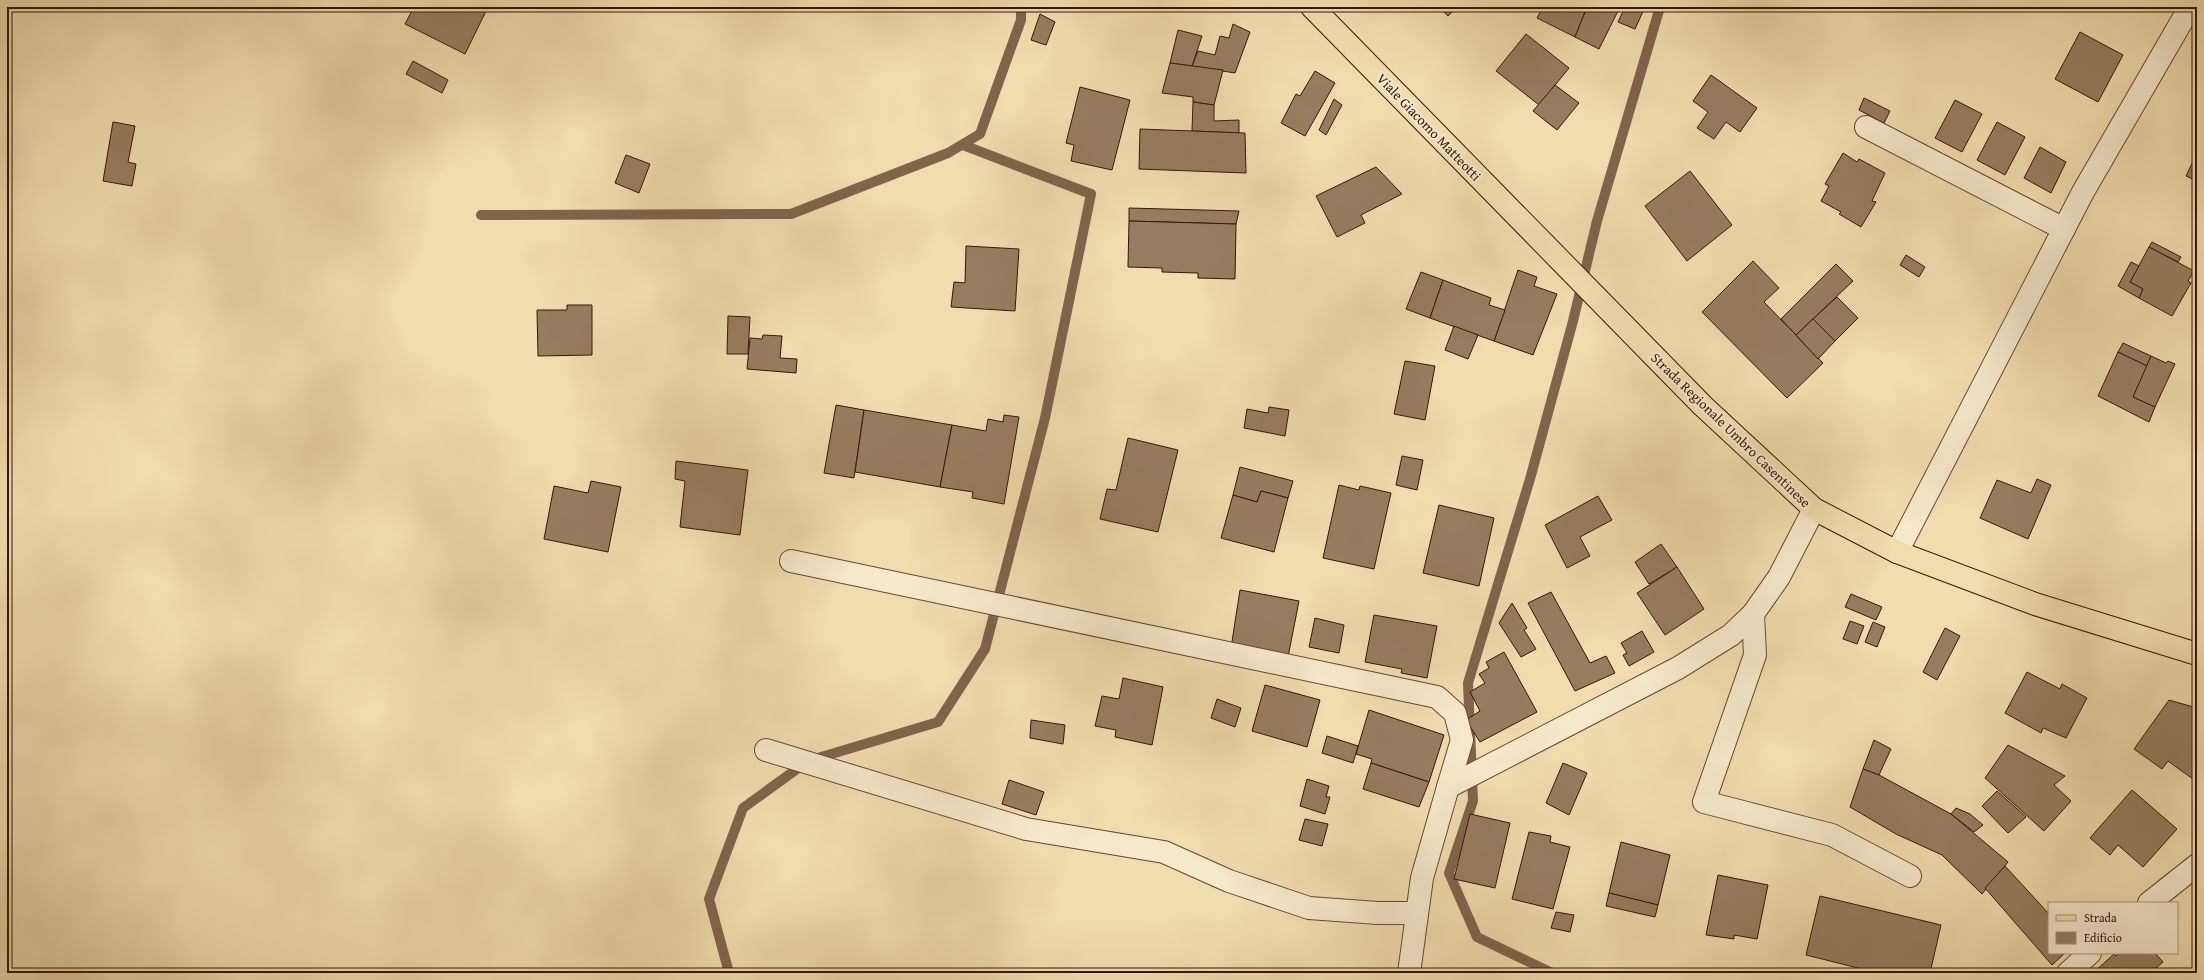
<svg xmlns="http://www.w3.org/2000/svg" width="2204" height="980" viewBox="0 0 2204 980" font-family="'Gentium Book Plus',serif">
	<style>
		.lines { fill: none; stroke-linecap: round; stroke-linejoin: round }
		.stream { stroke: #80654b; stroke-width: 10 }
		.building { fill: #977d5f; stroke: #361609 }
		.minor-casing { stroke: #654832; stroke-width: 24 }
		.major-casing { stroke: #361609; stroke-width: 24 }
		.minor { stroke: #f6e8cb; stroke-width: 22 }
		.major { stroke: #f1dcaf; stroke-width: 22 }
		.labels { text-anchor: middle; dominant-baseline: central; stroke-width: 4; stroke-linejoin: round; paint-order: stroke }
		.street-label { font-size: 14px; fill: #361609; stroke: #f6e8cb }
	</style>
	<rect width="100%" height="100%" fill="#f1dcaf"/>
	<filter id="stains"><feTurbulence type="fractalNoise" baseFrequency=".005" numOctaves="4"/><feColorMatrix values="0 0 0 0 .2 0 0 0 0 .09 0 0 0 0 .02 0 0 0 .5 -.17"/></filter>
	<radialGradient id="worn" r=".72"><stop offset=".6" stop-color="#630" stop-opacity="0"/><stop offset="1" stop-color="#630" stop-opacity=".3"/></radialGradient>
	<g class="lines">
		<!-- stream -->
		<g class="stream">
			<polyline points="481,215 791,214 948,153 980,134 1021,20 1021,7"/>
			<polyline points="729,973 709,899 743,808 808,761 938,722 985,649 1045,418 1091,194 963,145"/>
			<polyline points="1552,973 1477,937 1449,873 1473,801 1468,683 1530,479 1573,321 1597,221 1660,7"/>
		</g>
	</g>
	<!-- building -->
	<g class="building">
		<polygon points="414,7 488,7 465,54 405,24"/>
		<polygon points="1439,7 1457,7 1448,16"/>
		<polygon points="1543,7 1587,7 1575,37 1537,18"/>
		<polygon points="1587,7 1620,7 1599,49 1575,37"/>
		<polygon points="1625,7 1645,7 1635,29 1618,22"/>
		<polygon points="1040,14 1055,22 1046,45 1031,40"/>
		<polygon points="1233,24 1250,32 1235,73 1192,66 1198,51 1215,55 1220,36 1229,38"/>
		<polygon points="1178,30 1202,36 1192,66 1170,63"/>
		<polygon points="2080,32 2123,55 2098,102 2055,79"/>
		<polygon points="1526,34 1569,68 1539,105 1496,71"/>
		<polygon points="413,61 448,80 442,93 406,74"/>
		<polygon points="1170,63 1223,70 1214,105 1193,102 1193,97 1162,93"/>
		<polygon points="1315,71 1335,83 1305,136 1281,123 1296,94 1300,96"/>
		<polygon points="1711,75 1757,108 1740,132 1726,122 1714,139 1697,128 1708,112 1693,101"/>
		<polygon points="1555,85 1579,103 1557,130 1533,111"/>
		<polygon points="1080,87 1130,100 1112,170 1071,161 1074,145 1066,143"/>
		<polygon points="1864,98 1890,111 1884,123 1859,110"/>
		<polygon points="1334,99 1342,105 1326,135 1319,130"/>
		<polygon points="1955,100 1982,114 1962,152 1935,138"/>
		<polygon points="1193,102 1214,105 1214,121 1239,120 1239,133 1192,131"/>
		<polygon points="113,122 135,126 128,162 136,164 132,186 103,181"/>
		<polygon points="1997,122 2025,137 2005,175 1977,160"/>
		<polygon points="1140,129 1245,133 1246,173 1139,169"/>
		<polygon points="2040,147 2066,162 2051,193 2024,178"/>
		<polygon points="1843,153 1857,162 1859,159 1885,173 1872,201 1876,202 1861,227 1839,214 1841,212 1821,201 1829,186 1825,184"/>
		<polygon points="2197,153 2197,181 2186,176"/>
		<polygon points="626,155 650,164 639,193 615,183"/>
		<polygon points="1376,167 1402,194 1361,215 1365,223 1337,237 1316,196"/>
		<polygon points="1690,171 1732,225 1687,261 1645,206"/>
		<polygon points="1129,208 1239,211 1236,224 1129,221"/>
		<polygon points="1129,221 1236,224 1235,279 1198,278 1198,273 1162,272 1162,268 1128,267"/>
		<polygon points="2152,242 2181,257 2178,262 2149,247"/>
		<polygon points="966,246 1019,249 1015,311 951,307 954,282 965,283"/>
		<polygon points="2149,247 2194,271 2188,281 2191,283 2172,316 2139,298 2143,289 2130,282"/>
		<polygon points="1906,255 1925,267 1919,277 1900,265"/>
		<polygon points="1753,261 1779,288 1764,302 1823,363 1787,398 1702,312"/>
		<polygon points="2131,262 2139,266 2130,282 2143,289 2139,298 2118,286"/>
		<polygon points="1836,264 1853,281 1796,335 1781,319"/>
		<polygon points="1518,270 1537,277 1534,286 1557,294 1533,355 1494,341"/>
		<polygon points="1421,272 1443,280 1430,318 1406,309"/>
		<polygon points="1443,280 1491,298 1489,305 1505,310 1494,341 1430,318"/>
		<polygon points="1837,297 1858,318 1835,341 1813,319"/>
		<polygon points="567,305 592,305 592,355 538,356 537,310 567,310"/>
		<polygon points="728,316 750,317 748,354 727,354"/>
		<polygon points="1813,319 1835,341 1818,359 1796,335"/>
		<polygon points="1454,326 1478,335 1468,359 1445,350"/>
		<polygon points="763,335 782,336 780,358 797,359 796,373 747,369 750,338 762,339"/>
		<polygon points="2123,343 2151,356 2147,366 2118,352"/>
		<polygon points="2118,352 2147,366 2133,397 2155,407 2149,422 2098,396"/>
		<polygon points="2151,356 2166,363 2168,361 2175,364 2155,407 2133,397"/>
		<polygon points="1405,361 1435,366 1425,420 1394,414"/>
		<polygon points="836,405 864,410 854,478 824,473"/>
		<polygon points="1269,407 1289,410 1285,436 1244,428 1247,409 1268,413"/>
		<polygon points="864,410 952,425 940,487 855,472"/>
		<polygon points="1004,415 1019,417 1004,504 972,498 973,492 940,487 952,425 986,431 988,419 1003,422"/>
		<polygon points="1128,438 1178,450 1158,532 1100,519 1107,489 1116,490"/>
		<polygon points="1402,456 1423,460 1417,490 1396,485"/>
		<polygon points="676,461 748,470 740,535 680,527 685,481 675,479"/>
		<polygon points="1240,467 1293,481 1288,498 1261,491 1257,502 1233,495"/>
		<polygon points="2037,479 2051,485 2028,539 1980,518 1997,480 2031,493"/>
		<polygon points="591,481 621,487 608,552 544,539 554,486 588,493"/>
		<polygon points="1339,485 1359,490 1360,486 1391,493 1374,569 1323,558"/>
		<polygon points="1261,491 1288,498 1274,552 1221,538 1233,495 1257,502"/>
		<polygon points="1598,496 1612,520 1580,537 1590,556 1567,568 1545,525"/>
		<polygon points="1439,505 1494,518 1479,586 1423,573"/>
		<polygon points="1661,544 1677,567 1649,584 1635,562"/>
		<polygon points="1677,567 1704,609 1665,635 1637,593"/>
		<polygon points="1240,590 1299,601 1288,657 1231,648"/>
		<polygon points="1551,592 1590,663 1606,656 1615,673 1575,691 1528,603"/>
		<polygon points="1851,594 1882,607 1876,620 1845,607"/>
		<polygon points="1512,603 1527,628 1524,630 1536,649 1521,657 1499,623"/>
		<polygon points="1374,615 1437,626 1427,678 1401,673 1402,669 1365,662"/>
		<polygon points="1315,618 1344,625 1339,653 1309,647"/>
		<polygon points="1850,621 1864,626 1857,644 1843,639"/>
		<polygon points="1873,622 1885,627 1877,647 1865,642"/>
		<polygon points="1945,628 1960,636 1937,680 1923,672"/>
		<polygon points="1642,631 1654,652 1629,666 1623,655 1627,653 1621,643"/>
		<polygon points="1504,652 1537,712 1480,742 1466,720 1480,711 1470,692 1485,683 1479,674 1489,668 1486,662"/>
		<polygon points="2027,672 2060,689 2062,684 2087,698 2066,738 2043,728 2041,733 2005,713"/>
		<polygon points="1123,678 1163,687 1152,745 1115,737 1116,730 1095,726 1102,696 1119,699"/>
		<polygon points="1265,685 1320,700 1307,747 1252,731"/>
		<polygon points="1217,699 1241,708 1235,727 1211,718"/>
		<polygon points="2169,700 2197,708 2197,782 2168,761 2162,769 2134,749"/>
		<polygon points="1369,710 1444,735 1429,782 1371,763 1372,759 1356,754"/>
		<polygon points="1031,720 1065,725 1063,744 1030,738"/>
		<polygon points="1327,736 1358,746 1353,763 1322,753"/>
		<polygon points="1874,740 1891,749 1879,775 1863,769"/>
		<polygon points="2008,745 2065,776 2054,785 2071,801 2044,831 1985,778"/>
		<polygon points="1371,763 1429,782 1419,807 1363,789"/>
		<polygon points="1563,763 1587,773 1569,815 1546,803"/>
		<polygon points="1863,769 1879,775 1951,814 2008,862 1982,894 1942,855 1896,834 1850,807"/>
		<polygon points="1307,779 1329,786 1326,797 1330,797 1325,814 1300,806"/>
		<polygon points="1009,780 1044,792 1036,815 1002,804"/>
		<polygon points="2132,790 2177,829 2143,867 2118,845 2110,855 2090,838"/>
		<polygon points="1997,791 2026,817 2008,833 1982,806"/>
		<polygon points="1956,808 1970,814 1983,825 1974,832 1951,814"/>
		<polygon points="1470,814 1510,823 1495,888 1454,879"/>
		<polygon points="1305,819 1328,824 1322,846 1299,840"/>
		<polygon points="1529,832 1551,836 1550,842 1570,847 1553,909 1512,899"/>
		<polygon points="1621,842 1670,855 1658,905 1609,893"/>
		<polygon points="2005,866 2049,914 2049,953 2065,953 2052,965 1985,888"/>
		<polygon points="1718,875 1768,885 1757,939 1734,935 1734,939 1706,935"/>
		<polygon points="1609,893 1658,905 1655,917 1606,906"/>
		<polygon points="1820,896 1941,925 1930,973 1878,973 1806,955"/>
		<polygon points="1556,912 1574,915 1570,932 1551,928"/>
		<polygon points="2120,953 2155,953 2163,962 2150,973 2093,973 2114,954 2116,956"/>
	</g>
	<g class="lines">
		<!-- minor casing -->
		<g class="minor-casing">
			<g id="minor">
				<polyline points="1866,127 2064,229"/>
				<polyline points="1897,552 2083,192 2190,7"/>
				<polyline points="791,561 1437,697 1455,713 1462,740 1448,787"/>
				<polyline points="1753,614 1755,655 1704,802 1832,835 1910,876"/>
				<polyline points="766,750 1026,829 1164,852 1229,881 1309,908 1378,913 1417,913"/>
				<polyline points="2149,903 2197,865"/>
				<polyline points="1409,973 1422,878 1448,787 1678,668 1731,635 1753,614 1779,577 1814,509"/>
				<polyline points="2068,973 2090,953"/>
			</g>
		</g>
		<!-- major casing -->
		<g class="major-casing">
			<polyline id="major" points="1312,7 1703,406 1814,509 1897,552 2035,604 2197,654"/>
		</g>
		<!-- minor -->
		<use href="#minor" class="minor"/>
		<!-- major -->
		<use href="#major" class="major"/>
	</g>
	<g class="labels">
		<!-- street labels -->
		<g class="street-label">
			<text transform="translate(1429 127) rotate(46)">Viale Giacomo Matteotti</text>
			<text transform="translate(1731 430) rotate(44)">Strada Regionale Umbro Casentinese</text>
		</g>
	</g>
	<!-- margin -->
	<rect width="2204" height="980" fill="none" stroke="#f1dcaf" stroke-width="24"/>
	<rect x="8" y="8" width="2188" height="964" fill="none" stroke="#361609" stroke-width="2"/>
	<rect x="12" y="12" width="2180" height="956" fill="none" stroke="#361609"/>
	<!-- legend -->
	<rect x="2048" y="902" width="130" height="52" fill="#f6e8cb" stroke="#a9947d"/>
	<rect x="2056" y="915" width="20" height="6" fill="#f1dcaf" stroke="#a9947d"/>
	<text x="2084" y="922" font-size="12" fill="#361609">Strada</text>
	<rect x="2056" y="932" width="20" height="12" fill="#977d5f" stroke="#a9947d"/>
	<text x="2084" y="942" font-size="12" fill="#361609">Edificio</text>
	<rect width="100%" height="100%" filter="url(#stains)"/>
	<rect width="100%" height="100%" fill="url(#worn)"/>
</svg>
